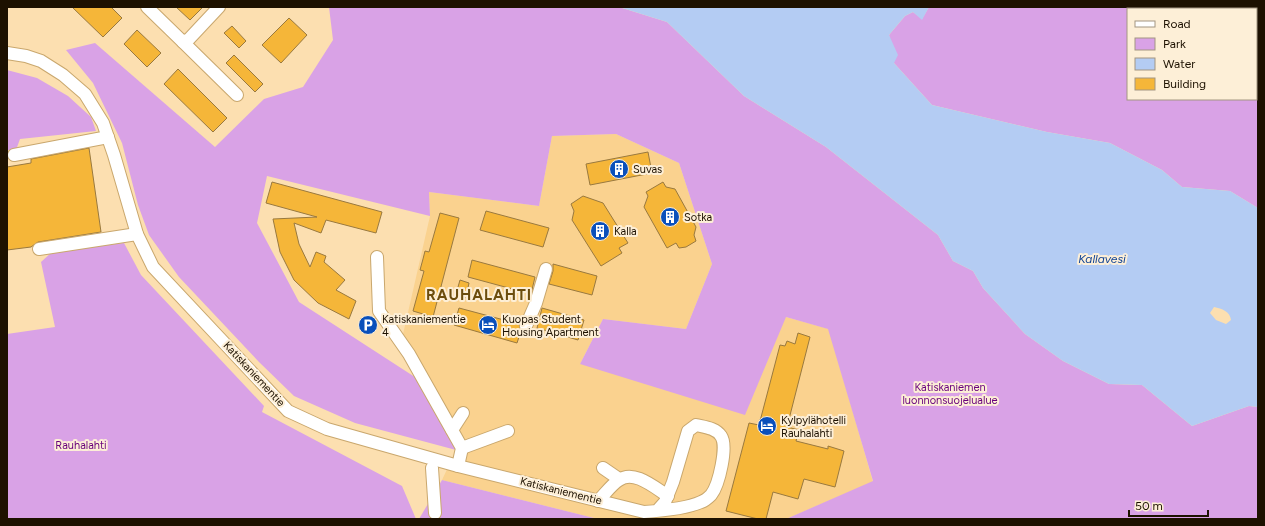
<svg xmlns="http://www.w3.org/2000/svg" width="1265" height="526" viewBox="0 0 1265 526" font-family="Figtree,sans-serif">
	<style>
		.built { fill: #fad28f }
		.green { fill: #d9a2e6; fill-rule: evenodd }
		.water { fill: #b4ccf3; fill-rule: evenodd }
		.building { fill: #f5b639; stroke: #99793f }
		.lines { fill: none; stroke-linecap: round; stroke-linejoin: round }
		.minor-casing { stroke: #c9a76d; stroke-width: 14 }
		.minor { stroke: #fff; stroke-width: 12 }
		.labels { text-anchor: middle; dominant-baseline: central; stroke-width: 4; stroke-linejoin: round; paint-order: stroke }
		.poi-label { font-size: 11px; fill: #1d1100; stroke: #fdefd7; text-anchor: start }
		.street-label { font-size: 11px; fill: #1d1100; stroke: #fdefd7 }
		.park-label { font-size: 11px; fill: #68007b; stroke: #fdefd7 }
		.water-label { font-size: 12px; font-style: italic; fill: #0e4192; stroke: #fdefd7 }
		.district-label { font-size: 15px; font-weight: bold; letter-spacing: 1px; fill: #6c4d0d; stroke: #fdefd7 }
	</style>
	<rect width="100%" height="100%" fill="#fcdfb0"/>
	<!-- built -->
	<polygon class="built" points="616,134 679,163 712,264 686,329 603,319 580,364 786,317 829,329 873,482 786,519 598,519 442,480 456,450 401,343 430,216 429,192 539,206 552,136"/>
	<!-- green -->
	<g class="green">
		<polygon points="329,7 619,7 667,22 744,96 826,147 938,235 953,261 973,271 983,288 1025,334 1063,361 1109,384 1142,385 1192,426 1249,406 1258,407 1258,519 786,519 873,481 828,329 786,317 745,415 580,364 603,319 686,329 712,264 679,163 616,134 552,136 539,206 429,192 430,216 267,176 257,223 299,302 421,381 456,450 355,423 294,396 259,362 179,277 149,235 138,205 122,143 93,83 66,50 95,43 215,147 264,99 303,87 333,40"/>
		<path d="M929,7h329v201l-28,-17 -48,-4 -20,-17 -52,-27 -63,-11 -115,-27 -38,-42 -5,-28 16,-19 8,-4 9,7zM1128,9h128v90h-128z"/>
		<polygon points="7,70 37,78 68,96 91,117 96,131 20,139 16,150 7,150"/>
		<polygon points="124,243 141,275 264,406 262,412 402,486 416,519 7,519 7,334 55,327 41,262 52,252"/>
		<polygon points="442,480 598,519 419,519"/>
	</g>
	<!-- water -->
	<path class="water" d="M619,7h310l-7,13 -9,-8 -8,4 -16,19 9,20 -4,8 38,42 115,27 63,11 52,27 20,17 48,4 28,17v199l-9,-1 -57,20 -50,-41 -33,-1 -46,-23 -38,-27 -42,-46 -10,-17 -20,-10 -15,-26 -112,-88 -82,-51 -77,-74zM1214,307c8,2 16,4 17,13l-5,4 -10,-4 -6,-7z"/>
	<!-- building -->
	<g class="building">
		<polygon points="72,7 111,7 122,18 103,37"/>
		<polygon points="176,7 203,7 190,20"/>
		<polygon points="289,18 307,35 281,63 262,45"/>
		<polygon points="232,26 246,41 239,48 224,33"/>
		<polygon points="137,30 161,53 147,67 124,44"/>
		<polygon points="234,55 263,84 255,92 226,63"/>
		<polygon points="178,69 227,118 213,132 164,84"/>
		<polygon points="89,148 101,232 38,242 31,247 7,250 7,167 31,163 31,159"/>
		<polygon points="648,152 652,173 590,185 586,164"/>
		<polygon points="272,182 382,212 376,233 326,220 321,233 294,223 299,244 310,267 316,252 326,256 324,262 345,280 336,290 356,301 349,319 318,303 294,280 280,252 273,219 317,217 266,203"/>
		<polygon points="663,182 666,187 675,189 696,227 694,235 696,241 686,247 679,248 676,243 667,248 644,207 648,196 646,192"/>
		<polygon points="583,196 603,203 628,243 619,248 622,253 601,266 572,220 574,211 571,204"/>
		<polygon points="486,211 549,228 543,247 480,230"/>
		<polygon points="440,213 459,218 433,317 413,311 424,271 420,270 423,259 425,251 429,252"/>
		<polygon points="472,260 535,277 531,294 468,277"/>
		<polygon points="553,264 597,276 592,295 549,284 553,271"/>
		<polygon points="460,280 469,283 466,297 456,294"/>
		<polygon points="459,308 519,324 521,331 517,343 454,325"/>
		<polygon points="542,308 584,320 578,340 537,328"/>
		<polygon points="798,333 810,337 787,427 799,430 796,441 828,449 828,446 844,451 835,487 804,479 798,499 773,492 766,519 758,519 726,511 749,423 759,425 780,345 785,346 787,341 795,344"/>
	</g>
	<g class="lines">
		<!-- minor casing -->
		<g class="minor-casing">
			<g id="minor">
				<polyline points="147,7 183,42 189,39 219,7"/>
				<polyline points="183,42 237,95"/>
				<path d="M7,53l19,3 15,5 22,14 22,19 18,29 11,32 23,79 16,33 135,144 39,18 131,37 186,46c15,-1 44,-4 57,-10 3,-1 8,-5 10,-7 8,-10 17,-49 10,-59 -5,-8 -16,-9 -25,-11l-8,6 -15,51 -8,20 -8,9"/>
				<polyline points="14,155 108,137"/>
				<polyline points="39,249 137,234"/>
				<polyline points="377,257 379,311 409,354 462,448 458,466"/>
				<polyline points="526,326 536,303 546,269"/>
				<polyline points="452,430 463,413"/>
				<polyline points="462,448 508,431"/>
				<polyline points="432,468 435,513"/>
				<polyline points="603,468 619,479"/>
				<path d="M598,501c7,-7 13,-16 21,-21 15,-11 36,8 49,16"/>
			</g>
		</g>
		<!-- minor -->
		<use href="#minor" class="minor"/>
	</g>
	<!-- icons -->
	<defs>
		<g id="building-disc" transform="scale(1)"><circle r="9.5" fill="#0a50bb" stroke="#fdefd7"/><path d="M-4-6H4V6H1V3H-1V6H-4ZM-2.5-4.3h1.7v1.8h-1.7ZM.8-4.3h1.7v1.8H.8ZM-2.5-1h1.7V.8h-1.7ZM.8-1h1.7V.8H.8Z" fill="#fff"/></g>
		<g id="parking-disc" transform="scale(1)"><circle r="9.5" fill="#0a50bb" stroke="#fdefd7"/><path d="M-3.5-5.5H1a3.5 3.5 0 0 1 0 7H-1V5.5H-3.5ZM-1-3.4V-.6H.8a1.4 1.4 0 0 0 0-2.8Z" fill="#fff"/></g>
		<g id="hotel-disc" transform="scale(1)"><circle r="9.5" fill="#0a50bb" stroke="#fdefd7"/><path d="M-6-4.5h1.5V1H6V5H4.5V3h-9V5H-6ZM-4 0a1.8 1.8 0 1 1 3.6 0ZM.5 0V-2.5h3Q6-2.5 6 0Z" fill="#fff"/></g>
	</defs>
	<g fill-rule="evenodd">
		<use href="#building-disc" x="619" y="169"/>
		<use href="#building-disc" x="670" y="217"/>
		<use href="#building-disc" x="600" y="231"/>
		<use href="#parking-disc" x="368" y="325"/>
		<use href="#hotel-disc" x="488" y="325"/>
		<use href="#hotel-disc" x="767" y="426"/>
	</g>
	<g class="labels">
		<!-- poi labels -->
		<g class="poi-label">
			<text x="633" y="169">Suvas</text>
			<text x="684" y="217">Sotka</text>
			<text x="614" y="231">Kalla</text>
			<text x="382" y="319">Katiskaniementie<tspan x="382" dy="13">4</tspan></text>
			<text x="502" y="319">Kuopas Student<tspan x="502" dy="13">Housing Apartment</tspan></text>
			<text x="781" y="420">Kylpylähotelli<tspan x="781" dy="13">Rauhalahti</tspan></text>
		</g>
		<!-- street labels -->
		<g class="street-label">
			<text transform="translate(254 374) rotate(47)">Katiskaniementie</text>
			<text transform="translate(561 491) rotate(14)">Katiskaniementie</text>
		</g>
		<!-- park labels -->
		<g class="park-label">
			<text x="950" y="387">Katiskaniemen<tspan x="950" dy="13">luonnonsuojelualue</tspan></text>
			<text x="81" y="445">Rauhalahti</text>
		</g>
		<!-- water labels -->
		<g class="water-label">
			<text x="1102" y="259">Kallavesi</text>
		</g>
		<!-- district labels -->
		<g class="district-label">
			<text x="479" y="295">RAUHALAHTI</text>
		</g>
	</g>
	<!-- border -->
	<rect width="1265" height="526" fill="none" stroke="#1d1100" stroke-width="16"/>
	<!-- legend -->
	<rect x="1127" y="8" width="130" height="92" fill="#fdefd7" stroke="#a39681"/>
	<rect x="1135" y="21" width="20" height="6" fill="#ffffff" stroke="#a39681"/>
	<text x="1163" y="28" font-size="12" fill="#1d1100">Road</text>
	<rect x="1135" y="38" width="20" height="12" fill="#d9a2e6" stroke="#a39681"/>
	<text x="1163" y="48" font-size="12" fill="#1d1100">Park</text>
	<rect x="1135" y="58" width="20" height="12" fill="#b4ccf3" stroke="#a39681"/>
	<text x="1163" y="68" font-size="12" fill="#1d1100">Water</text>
	<rect x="1135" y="78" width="20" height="12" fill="#f5b639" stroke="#a39681"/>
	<text x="1163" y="88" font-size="12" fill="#1d1100">Building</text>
	<!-- scale -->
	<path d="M1129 510v6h79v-6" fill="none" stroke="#1d1100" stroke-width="2"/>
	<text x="1135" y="510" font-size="12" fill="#1d1100" stroke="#fdefd7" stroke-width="3" paint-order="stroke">50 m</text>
</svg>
